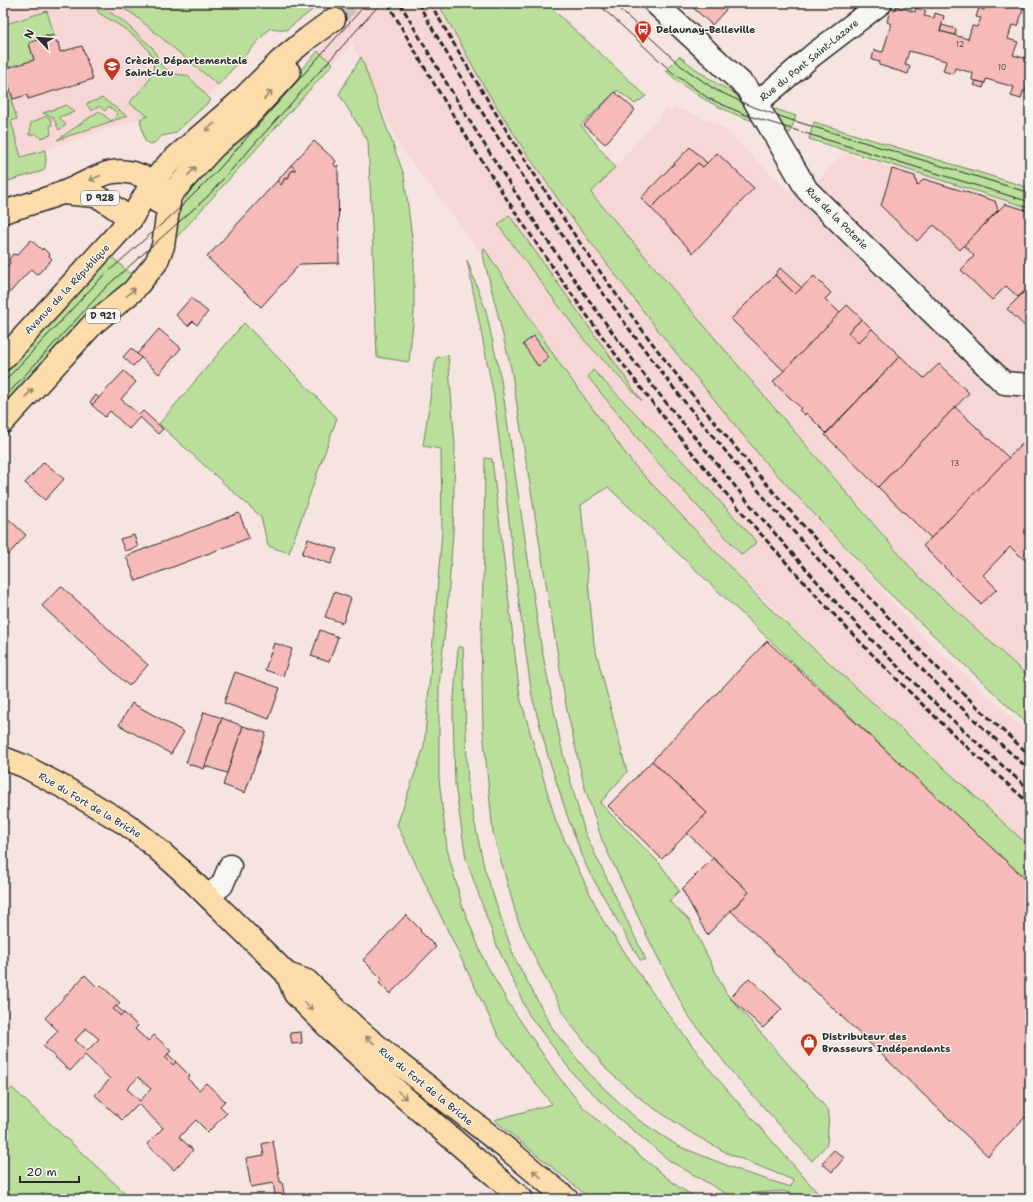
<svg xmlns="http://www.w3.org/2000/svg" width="1033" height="1202" viewBox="0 0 1033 1202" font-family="'Shantell Sans',sans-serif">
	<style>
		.built { fill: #f6d7d5 }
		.green { fill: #b9df9b; stroke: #728563 }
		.building { fill: #f6bab8; stroke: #2b2b2b; fill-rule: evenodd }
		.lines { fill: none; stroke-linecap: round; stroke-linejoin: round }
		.major-tunnel { stroke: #cdbfbd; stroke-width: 22; stroke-dasharray: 22 11; stroke-linecap: butt }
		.minor-casing { stroke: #2b2b2b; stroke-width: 25 }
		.major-casing { stroke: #2b2b2b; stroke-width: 25 }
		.minor { stroke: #f6f6f2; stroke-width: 22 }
		.major { stroke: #fddcac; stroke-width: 22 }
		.tram { stroke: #2b2b2b; stroke-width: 1 }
		.rail { stroke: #2b2b2b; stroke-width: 3; stroke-dasharray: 6 3; stroke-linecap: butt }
		.oneway { stroke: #94846c }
		.labels { text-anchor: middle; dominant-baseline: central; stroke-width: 3; stroke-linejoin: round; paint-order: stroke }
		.number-label { font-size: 8px; fill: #5e4f4e }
		.shield { fill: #f6f6f2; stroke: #686867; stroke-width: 1 }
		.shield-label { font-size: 9px; font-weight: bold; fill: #2b2b2b }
		.poi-label { font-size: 10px; font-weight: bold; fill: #2b2b2b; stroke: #f6f6f2; text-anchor: start }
		.street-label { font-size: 10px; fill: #2b2b2b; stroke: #f6f6f2 }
	</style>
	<rect width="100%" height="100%" fill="#f6e4e1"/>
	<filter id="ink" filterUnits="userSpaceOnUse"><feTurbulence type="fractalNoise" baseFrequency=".025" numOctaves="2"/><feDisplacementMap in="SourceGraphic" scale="8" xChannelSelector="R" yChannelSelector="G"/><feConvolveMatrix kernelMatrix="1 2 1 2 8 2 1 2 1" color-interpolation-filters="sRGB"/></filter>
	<g filter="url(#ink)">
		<!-- built -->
		<g class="built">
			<polygon points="3,3 133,3 224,78 208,97 3,163"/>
			<polygon points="332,3 443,3 511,116 661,336 800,499 923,636 1030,735 1030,847 1008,830 714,552 637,470 542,354 480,252 400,147 352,43 333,64 318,51 342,23"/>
			<polygon points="667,108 671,112 675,108 712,121 727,131 798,200 844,153 1030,210 1030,678 916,574 591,193"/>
		</g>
		<!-- green -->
		<g class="green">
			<polygon points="114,3 318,3 311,11 286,30 270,28 218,85 133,14"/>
			<polygon points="438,3 546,3 646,96 635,104 617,90 581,125 615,167 591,193 916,574 1030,678 1030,727 889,593 765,462 664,338 562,205 525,151 485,88"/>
			<path d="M98,9c17,0 41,28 54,38 4,5 4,9 7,15 5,9 18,14 28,13l24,25 -36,33 -13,3 -8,7 -4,1 -5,-3 -5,-22 8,-3 -19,-13c8,-10 18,-17 23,-29 11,-27 -36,-50 -53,-61l-2,-2z"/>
			<path d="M47,11l7,24 -7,2 -1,-2 -4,2 1,1 -14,5 5,17 -30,10 9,29 -2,1 6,19 -6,2 10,36 24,-7c1,7 2,15 -2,21l-35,10 -5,-4v-152z"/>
			<path d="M318,51l15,13 -158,175c-5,-15 13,-47 22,-59l56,-58z"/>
			<path d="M679,56l21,16 19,13 19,9 18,28c-33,-11 -64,-27 -90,-51z"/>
			<polygon points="361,57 404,175 414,253 414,313 409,362 377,357 372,226 368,141 339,94"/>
			<polygon points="102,98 127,116 57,140 99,111 111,121 118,114 109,106 105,111 99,106 92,111 86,104"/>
			<polygon points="66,105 75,112 59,117 66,125 59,130 53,117 43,113"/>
			<polygon points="775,109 796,116 790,133 782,130 774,112"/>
			<polygon points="46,116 51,119 52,125 50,126 51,135 40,138 36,133 31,135 28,134 31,131 30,128 31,123"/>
			<polygon points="814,122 1030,188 1030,208 809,139"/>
			<polygon points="509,215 642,401 585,341 498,225"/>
			<polygon points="484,248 559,363 634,465 763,602 1030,847 1030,879 1001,859 608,487 581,505 594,644 627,772 600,803 661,865 679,891 669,901 690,921 726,993 829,1111 827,1144 812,1161 732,1072 687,1014 650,942 602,840 584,785 566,706 511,368 483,255"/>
			<polygon points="110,255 134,277 3,410 3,374"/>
			<polygon points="467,260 486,311 501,380 541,645 562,750 585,833 646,960 640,960 587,868 568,818 548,756 532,696 518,596 494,397"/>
			<polygon points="244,323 337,418 289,553 268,546 261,517 159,424"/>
			<polygon points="448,355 455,445 453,533 447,612 439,686 439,779 447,849 462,905 484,960 509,1004 555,1072 582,1106 618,1138 680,1188 699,1199 591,1199 494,1120 552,1104 499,1037 397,825 424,747 442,532 441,449 423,446 436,358"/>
			<polygon points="593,370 692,471 757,542 742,555 651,455 588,377"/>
			<polygon points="485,458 492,459 520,697 556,822 602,919 654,995 715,1076 823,1199 802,1199 784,1191 753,1193 745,1199 735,1199 670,1161 617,1117 574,1075 529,1015 497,946 466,859 455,785 453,710 458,647 463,647 468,791 484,867 514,957 554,1031 592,1077 637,1119 678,1146 746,1173 791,1187 793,1180 727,1153 693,1134 646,1103 608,1071 568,1021 537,962 518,921 493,833 483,731 481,635 484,553"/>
			<polygon points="12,1088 124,1192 118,1199 3,1199 3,1098"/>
		</g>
		<!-- building -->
		<g class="building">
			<polygon points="688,3 732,3 712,25"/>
			<polygon points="986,3 1019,3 1018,5 1024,6 1018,26 1012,25 1008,39 1018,42 1013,55 1028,59 1030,56 1030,76 1025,92 1023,91 1021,99 1011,96 1014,87 986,79 985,83 972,80 973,73 955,68 953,74 943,71 946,61 909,51 905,65 910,66 908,74 879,65 880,62 872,60 874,50 883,52 891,24 887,22 890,9 895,10 896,6 915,12 916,8 926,11 924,16 934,18 935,13 944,16 940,31 968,39 972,26 977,27 981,18 976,17 979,8 984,10"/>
			<polygon points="942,25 956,29 955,35 940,31"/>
			<polygon points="47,35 47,37 54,35 57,43 58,42 60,52 82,46 93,79 28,99 27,95 13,99 4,69 34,60 29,43 43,38 42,37"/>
			<polygon points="976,81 985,83 983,88 974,85"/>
			<polygon points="615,92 635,110 605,144 584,125"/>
			<polygon points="314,141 336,161 334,164 336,167 338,165 339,263 300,264 261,307 207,257 277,181 281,185 285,178 288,179 290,173 295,169 291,165"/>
			<polygon points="690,147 707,163 703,167 698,163 651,208 641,198"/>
			<polygon points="717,153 754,188 693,253 651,208 698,163 703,167"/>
			<polygon points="291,165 295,169 295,171 293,170 290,173 288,179 285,178 281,185 277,181"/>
			<polygon points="892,169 915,176 917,186 924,179 995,201 998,210 960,250 934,225 917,241 881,206"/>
			<polygon points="1005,204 1030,211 1030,286 1018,297 1006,286 992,300 961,270 974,256 964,245"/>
			<polygon points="31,240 42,250 43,248 50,255 49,256 52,259 39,273 36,274 31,269 3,300 3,271 10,263 9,259 13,254 17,255"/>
			<polygon points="780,268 802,288 795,294 775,275"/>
			<polygon points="775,275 795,294 814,276 831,293 825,299 840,313 784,371 731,319"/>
			<polygon points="1030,286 1030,331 1007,309"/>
			<polygon points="191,298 208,312 197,325 193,321 188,326 176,315"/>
			<polygon points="847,305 862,319 848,332 858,343 872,329 900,356 826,433 806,413 805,415 799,410 801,408 773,382"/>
			<polygon points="862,319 872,329 858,343 848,332"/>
			<polygon points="159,329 181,348 159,374 137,354"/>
			<polygon points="534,336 549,358 538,366 523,344"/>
			<polygon points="131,348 141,358 133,366 123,357"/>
			<polygon points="900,356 924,378 939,364 969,393 878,487 825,435"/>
			<polygon points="124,371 136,382 121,399 139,415 143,411 163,429 158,434 140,417 129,429 110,411 105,417 92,405"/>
			<polygon points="96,395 99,398 92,405 90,402"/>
			<polygon points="955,407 1009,458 931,538 878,487"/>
			<polygon points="1023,443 1030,450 1030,555 1025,560 1010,547 983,575 997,589 981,604 923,546"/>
			<polygon points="44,462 64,479 45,500 25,483"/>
			<polygon points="239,513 249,538 136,581 126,556"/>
			<polygon points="3,514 26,535 8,555 3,551"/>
			<polygon points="134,535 138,547 125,551 120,539"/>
			<polygon points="308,539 337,549 331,564 302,554"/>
			<polygon points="61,586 148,665 129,686 42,606"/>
			<polygon points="334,592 351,598 343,623 325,617"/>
			<polygon points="320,630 338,637 329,662 311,656"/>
			<polygon points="767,641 1030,883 1030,1122 1025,1117 988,1156 731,911 749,892 687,833 707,813 652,761"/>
			<polygon points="274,643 292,649 283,676 265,670"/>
			<polygon points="235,672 280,688 269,719 224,703"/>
			<polygon points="132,703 184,732 171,754 119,725"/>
			<polygon points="204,712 222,718 204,769 186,763"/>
			<polygon points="222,718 243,726 227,773 205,766"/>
			<polygon points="243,726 266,733 245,793 223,785"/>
			<polygon points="652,761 707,813 662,859 608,806"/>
			<polygon points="713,858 749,892 707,935 682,889"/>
			<polygon points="406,915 421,930 420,931 436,947 390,994 379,983 382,979 363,960"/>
			<path d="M85,975l13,13 3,-3 19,18 -7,6 8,7 3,-3 14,13 -3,3 13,12 6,-6 17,16 -6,6 8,8 3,-3 14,14 -3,2 12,12 7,-7 19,18 -5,5 7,7 -19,19 -12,-12 -17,17 14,13 -19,20 -27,-26 16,-16 -25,-24 -16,16 -27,-25 15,-16 -25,-24 -15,16 -27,-25 15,-15 -13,-13zM86,1028l13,11 -12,12 -12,-11zM138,1077l13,12 -11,12 -13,-12z"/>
			<polygon points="749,978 782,1009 763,1028 730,998"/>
			<polygon points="116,1006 124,1013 121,1016 113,1009"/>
			<polygon points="301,1032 302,1043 292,1044 290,1033"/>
			<polygon points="168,1054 176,1062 173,1065 165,1057"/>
			<polygon points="273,1141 280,1182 282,1182 285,1199 276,1199 273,1183 251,1187 246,1158 264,1155 262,1144"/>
			<polygon points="834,1150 844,1158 832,1172 822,1163"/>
		</g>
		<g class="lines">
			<!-- major-tunnel -->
			<polyline class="major-tunnel" points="334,19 348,3"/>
			<!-- minor casing -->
			<g class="minor-casing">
				<g id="minor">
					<polyline points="655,3 747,88 807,190 1004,383 1030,385"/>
					<polyline points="757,103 813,55 881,3"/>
					<polyline points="208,896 222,885 230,866"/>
				</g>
			</g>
			<!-- major casing -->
			<g class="major-casing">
				<g id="major">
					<polyline points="63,193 95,196 102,199 131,219"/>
					<polyline points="158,202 170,195 214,147 242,123 289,72"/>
					<path d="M3,212c20,-6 40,-12 59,-19 14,-5 26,-13 40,-18 22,-9 45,0 62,15"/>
					<polyline points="3,359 131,219 153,181 169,163 239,102 279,62 308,38 334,19"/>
					<polyline points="3,422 94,323 133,291 156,263 163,246 170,195"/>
					<polyline points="3,758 24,766 65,788 126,824 147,840 180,869 287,974 295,994 333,1032 405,1098 522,1199"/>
					<polyline points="287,974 307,981 356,1028 392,1058 512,1153 567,1199"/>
				</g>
			</g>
			<!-- minor -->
			<use href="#minor" class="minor"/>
			<!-- major -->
			<use href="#major" class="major"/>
			<!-- tram -->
			<g class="tram">
				<polyline points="597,3 673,73 708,98 746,115 1030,202"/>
				<polyline points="613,3 680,65 714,89 748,105 788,119 1030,193"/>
				<polyline points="3,383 99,280 182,206 218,170 367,3"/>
				<polyline points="3,399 107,286 207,197 381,3"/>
			</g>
			<!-- rail -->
			<g class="rail">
				<path d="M388,3c42,77 89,152 138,225 143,213 312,407 504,576"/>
				<path d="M400,3c75,133 159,261 252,382 21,27 43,52 65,79 18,22 36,45 55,66 79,93 166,180 258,260"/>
				<path d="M418,3c73,131 157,256 248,375 21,28 44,54 66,81 91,110 190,217 298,311"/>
				<path d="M430,3c59,102 122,203 191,298 76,105 161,204 250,298 51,54 103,107 159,156"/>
			</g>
		</g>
		<!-- one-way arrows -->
		<defs><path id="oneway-shaft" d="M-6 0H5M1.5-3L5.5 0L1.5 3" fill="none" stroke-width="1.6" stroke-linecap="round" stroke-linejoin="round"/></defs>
		<g class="oneway">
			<use href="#oneway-shaft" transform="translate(268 95) rotate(-47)"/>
			<use href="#oneway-shaft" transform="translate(210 127) rotate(139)"/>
			<use href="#oneway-shaft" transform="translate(192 171) rotate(-47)"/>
			<use href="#oneway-shaft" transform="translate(95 178) rotate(155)"/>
			<use href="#oneway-shaft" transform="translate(131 292) rotate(-43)"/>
			<use href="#oneway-shaft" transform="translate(29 393) rotate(-47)"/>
			<use href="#oneway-shaft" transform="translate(308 1006) rotate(45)"/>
			<use href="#oneway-shaft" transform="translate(370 1040) rotate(-140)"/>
			<use href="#oneway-shaft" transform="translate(402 1095) rotate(42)"/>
			<use href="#oneway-shaft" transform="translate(537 1174) rotate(-141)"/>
		</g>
	</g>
	<!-- icons -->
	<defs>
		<g id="bus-pin" transform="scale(0.9)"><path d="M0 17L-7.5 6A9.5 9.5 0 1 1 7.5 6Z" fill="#c8321e" stroke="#f6f6f2"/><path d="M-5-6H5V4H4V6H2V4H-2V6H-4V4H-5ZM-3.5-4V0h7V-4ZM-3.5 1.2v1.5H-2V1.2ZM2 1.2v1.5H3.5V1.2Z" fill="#fff"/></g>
		<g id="school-pin" transform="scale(0.9)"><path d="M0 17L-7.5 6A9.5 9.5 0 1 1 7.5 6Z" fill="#c8321e" stroke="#f6f6f2"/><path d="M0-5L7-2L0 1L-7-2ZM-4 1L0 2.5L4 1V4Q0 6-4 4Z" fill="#fff"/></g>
		<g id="shop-pin" transform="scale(0.9)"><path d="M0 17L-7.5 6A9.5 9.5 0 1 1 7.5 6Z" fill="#c8321e" stroke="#f6f6f2"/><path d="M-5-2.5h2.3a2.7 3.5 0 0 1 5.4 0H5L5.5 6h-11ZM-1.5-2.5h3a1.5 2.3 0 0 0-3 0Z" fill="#fff"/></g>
	</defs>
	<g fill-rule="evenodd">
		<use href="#bus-pin" x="643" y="29"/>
		<use href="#school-pin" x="112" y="66"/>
		<use href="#shop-pin" x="809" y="1042"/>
	</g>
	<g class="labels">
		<!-- number labels -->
		<g class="number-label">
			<text x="960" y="44">12</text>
			<text x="1002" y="67">10</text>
			<text x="955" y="463">13</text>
		</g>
		<!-- shield labels -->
		<g class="shield">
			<rect x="81" y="191" width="38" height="14" rx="3"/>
			<rect x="86" y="309" width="34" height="14" rx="3"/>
		</g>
		<g class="shield-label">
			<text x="100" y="198">D 928</text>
			<text x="103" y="316">D 921</text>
		</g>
		<!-- poi labels -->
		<g class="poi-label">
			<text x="656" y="29">Delaunay-Belleville</text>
			<text x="125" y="60">Crèche Départementale<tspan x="125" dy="12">Saint-Leu</tspan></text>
			<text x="822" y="1036">Distributeur des<tspan x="822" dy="12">Brasseurs Indépendants</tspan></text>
		</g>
		<!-- street labels -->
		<g class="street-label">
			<text transform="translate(809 60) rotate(-39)">Rue du Pont Saint-Lazare</text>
			<text transform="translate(837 218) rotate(45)">Rue de la Poterie</text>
			<text transform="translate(67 289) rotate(-47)">Avenue de la République</text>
			<text transform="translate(90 805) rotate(31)">Rue du Fort de la Briche</text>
			<text transform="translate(426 1086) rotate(39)">Rue du Fort de la Briche</text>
		</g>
	</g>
	<!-- margin -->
	<rect width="1033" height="1202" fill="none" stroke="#f6f6f2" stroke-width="16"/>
	<rect x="8" y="8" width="1017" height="1186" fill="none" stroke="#2b2b2b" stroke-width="1.5" filter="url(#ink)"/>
	<!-- north arrow -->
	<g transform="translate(38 38) rotate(295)" stroke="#f6f6f2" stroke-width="3" paint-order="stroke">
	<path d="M0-3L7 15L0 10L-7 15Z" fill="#2b2b2b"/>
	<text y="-6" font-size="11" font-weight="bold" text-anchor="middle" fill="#2b2b2b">N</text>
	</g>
	<!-- scale -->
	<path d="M20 1176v6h59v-6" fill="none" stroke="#2b2b2b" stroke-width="2"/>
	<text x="26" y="1176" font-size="12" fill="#2b2b2b" stroke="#f6f6f2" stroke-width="3" paint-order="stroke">20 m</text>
</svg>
